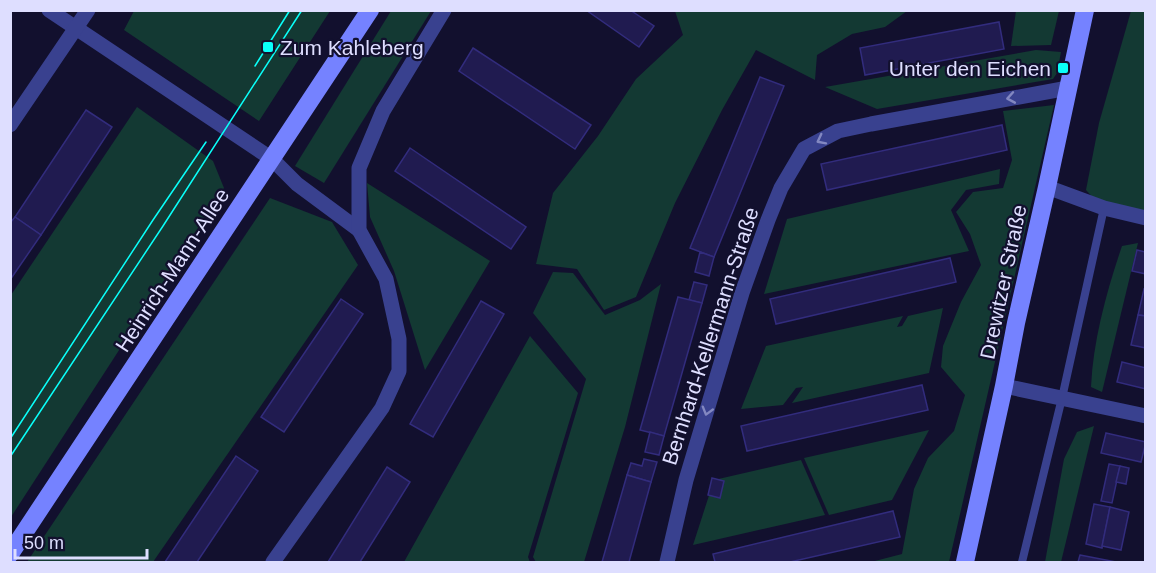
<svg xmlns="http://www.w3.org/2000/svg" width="1156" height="573" viewBox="0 0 1156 573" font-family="Arial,sans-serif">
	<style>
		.green { fill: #133933 }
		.building { fill: #201b50; stroke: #322c7d; stroke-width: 1.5 }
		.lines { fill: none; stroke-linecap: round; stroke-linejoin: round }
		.lane { stroke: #39418f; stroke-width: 8 }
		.street { stroke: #39418f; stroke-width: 15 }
		.secondary { stroke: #7582ff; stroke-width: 18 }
		.tram { stroke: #0afff9; stroke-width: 1.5 }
		.oneway { stroke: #8388c1 }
		.poi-dot { fill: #0afff9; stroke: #12102e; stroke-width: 2 }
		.labels { text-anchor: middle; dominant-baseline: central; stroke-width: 4.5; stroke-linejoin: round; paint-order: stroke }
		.poi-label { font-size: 21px; fill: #dedeff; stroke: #12102e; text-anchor: start }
		.street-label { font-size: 21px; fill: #dedeff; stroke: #12102e }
	</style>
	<rect width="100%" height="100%" fill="#12102e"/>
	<!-- green -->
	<g class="green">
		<polygon points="134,11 134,10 330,11 259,121 124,30"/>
		<polygon points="391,11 431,11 324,183 295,166"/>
		<polygon points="675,11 907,11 885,27 852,34 817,55 815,80 756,50 722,110 675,203 636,297 604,310 577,269 536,264 553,193 598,136 636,79 683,35"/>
		<polygon points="1016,11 1059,11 1051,45 1011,46"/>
		<polygon points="1131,11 1145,11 1146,203 1143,215 1096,201 1086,190 1099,123"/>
		<polygon points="1036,50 1061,52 1057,73 1053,79 877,109 825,87"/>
		<polygon points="1054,105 949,562 871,562 902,554 914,489 928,458 954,431 965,395 941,367 943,346 961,302 981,265 970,234 956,212 973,192 1003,188 1012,160 1003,111"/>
		<polygon points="137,107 213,161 224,188 11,517 11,295"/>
		<polygon points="1000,169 999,184 966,190 951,210 969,251 764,294 787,219"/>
		<polygon points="367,183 490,261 425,370 394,271 370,217"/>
		<polygon points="270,198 332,222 358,265 153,562 27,562"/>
		<path d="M1138,243l-36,149 -11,-5c2,-47 16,-97 31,-141z"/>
		<polygon points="553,272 573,273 605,315 640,300 661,284 625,427 584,562 536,562 533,557 586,379 533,313"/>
		<polygon points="943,308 929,373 792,403 803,387 796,388 783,405 741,409 766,346 903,316 897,327 902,326 908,316"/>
		<polygon points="530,336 578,393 528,557 530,562 404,562"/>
		<polygon points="1094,426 1061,562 1045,562 1064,459 1077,432"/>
		<polygon points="929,430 892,500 829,515 804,458"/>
		<polygon points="801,460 825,515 693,545 714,480"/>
	</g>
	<!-- building -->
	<g class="building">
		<polygon points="586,10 630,10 654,26 639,47"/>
		<polygon points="999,22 1004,49 865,75 860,48"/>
		<polygon points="473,48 591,125 575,149 459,71"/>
		<polygon points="760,77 784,86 714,257 690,248"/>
		<polygon points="86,110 112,127 41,235 15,217"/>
		<polygon points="1002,125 1007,150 827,190 821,164"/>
		<polygon points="410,148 526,227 511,249 395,171"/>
		<polygon points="15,217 41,235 10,280 10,223"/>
		<polygon points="1137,250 1145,252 1146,251 1146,274 1132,271"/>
		<polygon points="700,252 714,257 709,276 695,272"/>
		<polygon points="950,258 956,282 776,324 770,299"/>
		<polygon points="694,282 707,285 702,303 689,300"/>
		<polygon points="1144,289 1146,290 1146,316 1138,315"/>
		<polygon points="678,297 702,303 664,436 640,430"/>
		<polygon points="341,299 363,314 284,432 261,417"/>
		<polygon points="481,301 504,314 433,437 410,424"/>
		<polygon points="1138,315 1146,316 1146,348 1131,345"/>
		<polygon points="1122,362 1146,368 1146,389 1117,382"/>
		<polygon points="922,385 928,410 747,451 741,426"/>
		<polygon points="650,432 664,436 659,455 645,452"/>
		<polygon points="1106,433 1146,442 1141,462 1101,453"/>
		<polygon points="236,456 258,471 197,562 165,562"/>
		<polygon points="644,459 657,462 651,482 627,475 631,463 642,466"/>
		<polygon points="1109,464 1120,466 1112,503 1101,501"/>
		<polygon points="1120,466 1129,468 1126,484 1116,482"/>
		<polygon points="387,467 410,482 360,562 328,562"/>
		<polygon points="627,475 651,482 629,562 602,562"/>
		<polygon points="712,478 724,481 720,498 708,495"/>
		<polygon points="1094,504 1110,507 1102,548 1086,544"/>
		<polygon points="1110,507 1129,512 1121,550 1102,546"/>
		<polygon points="893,511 900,537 790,562 715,562 713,554"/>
		<polygon points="1080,555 1116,562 1078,562"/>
	</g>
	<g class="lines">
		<!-- lane -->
		<polyline class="lane" points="1022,562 1062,398 1104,208"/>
		<!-- street -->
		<g class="street">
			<polyline points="49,10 272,159 297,184 359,230"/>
			<polyline points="10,125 88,10"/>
			<polyline points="1047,187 1104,208 1146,218"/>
			<polyline points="1004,386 1146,416"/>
			<polyline points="273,562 382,408 399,371 399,339 386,279 359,230 359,168 383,111 444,10"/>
			<polyline points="667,562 686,480 742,293 768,220 781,188 804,149 838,131 871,124 1068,88"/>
		</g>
		<!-- secondary -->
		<g class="secondary">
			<polyline points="10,554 370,10"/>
			<polyline points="965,562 1004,386 1016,323 1047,187 1085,10"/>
		</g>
		<!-- tram -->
		<g class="tram">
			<polyline points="255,66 290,10"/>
			<polyline points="10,439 153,220 206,142"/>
			<polyline points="10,457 163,226 302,10"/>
		</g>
	</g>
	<!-- one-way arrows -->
	<defs><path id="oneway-chevron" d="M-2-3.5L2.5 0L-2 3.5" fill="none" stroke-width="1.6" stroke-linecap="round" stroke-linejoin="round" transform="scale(1.5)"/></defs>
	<g class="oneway">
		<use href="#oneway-chevron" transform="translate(1011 98) rotate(170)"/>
		<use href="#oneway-chevron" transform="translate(821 140) rotate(153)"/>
		<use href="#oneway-chevron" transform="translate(707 411) rotate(106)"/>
	</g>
	<!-- markers -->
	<g class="poi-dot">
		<rect x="262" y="41" width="12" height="12" rx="3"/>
		<rect x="1057" y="62" width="12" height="12" rx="3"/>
	</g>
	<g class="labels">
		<!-- poi labels -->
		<g class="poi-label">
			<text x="280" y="47">Zum Kahleberg</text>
			<text x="1051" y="68" text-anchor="end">Unter den Eichen</text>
		</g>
		<!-- street labels -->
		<g class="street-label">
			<text transform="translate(172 270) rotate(-57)">Heinrich-Mann-Allee</text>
			<text transform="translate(1003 282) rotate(-78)">Drewitzer Straße</text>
			<text transform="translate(710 336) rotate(-72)">Bernhard-Kellermann-Straße</text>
		</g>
	</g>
	<!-- border -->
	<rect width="1156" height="573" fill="none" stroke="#dedeff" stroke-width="24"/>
	<!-- scale -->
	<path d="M15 549v9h132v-9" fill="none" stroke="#dedeff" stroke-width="3"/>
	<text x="24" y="549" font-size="18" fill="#dedeff" stroke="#12102e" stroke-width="4.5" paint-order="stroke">50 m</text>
</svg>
